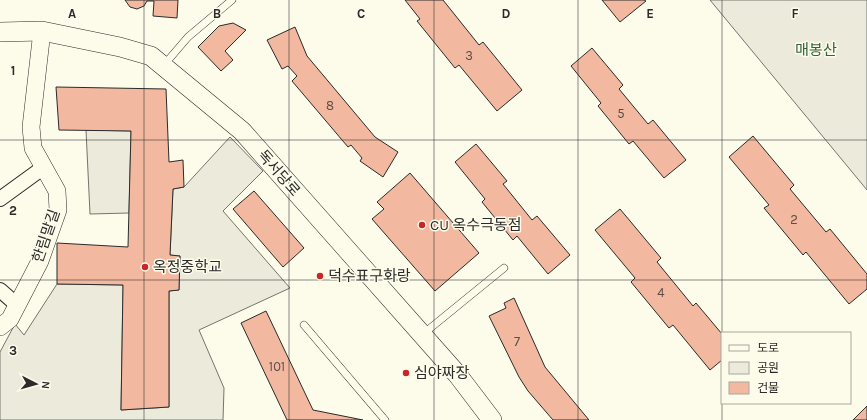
<svg xmlns="http://www.w3.org/2000/svg" width="867" height="420" viewBox="0 0 867 420" font-family="Karla,'Noto Sans KR',sans-serif">
	<style>
		.green { fill: #ecebdb; stroke: #74746e }
		.building { fill: #f2b8a0; stroke: #2b2b2b }
		.lines { fill: none; stroke-linecap: round; stroke-linejoin: round }
		.service-casing { stroke: #2b2b2b; stroke-width: 8 }
		.minor-casing { stroke: #2b2b2b; stroke-width: 16 }
		.tertiary-casing { stroke: #2b2b2b; stroke-width: 18 }
		.secondary-casing { stroke: #2b2b2b; stroke-width: 20 }
		.service { stroke: #fdfbea; stroke-width: 7 }
		.minor { stroke: #fdfbea; stroke-width: 14 }
		.tertiary { stroke: #fdfbea; stroke-width: 17 }
		.secondary { stroke: #fdfbea; stroke-width: 19 }
		.grid { fill: none; stroke: #2b2b2b; stroke-width: 1; stroke-opacity: 0.55 }
		.poi-dot { fill: #c62828; stroke: #fdfbea; stroke-width: 1.5 }
		.labels { text-anchor: middle; dominant-baseline: central; stroke-width: 3; stroke-linejoin: round; paint-order: stroke }
		.number-label { font-size: 13px; fill: #5d4e48 }
		.park-label { font-size: 15px; fill: #34623c; stroke: #fdfbea }
		.street-label { font-size: 15px; fill: #2b2b2b; stroke: #fdfbea }
		.poi-label { font-size: 15px; fill: #2b2b2b; stroke: #fdfbea; text-anchor: start }
		.grid-label { font-size: 13px; text-anchor: middle; font-weight: bold; fill: #2b2b2b; stroke: #fdfbea; stroke-width: 3; stroke-linejoin: round; paint-order: stroke }
	</style>
	<rect width="100%" height="100%" fill="#fdfbea"/>
	<!-- green -->
	<g class="green">
		<polygon points="710,0 867,0 867,190"/>
		<polygon points="86,130 131,131 129,213 90,214"/>
		<polygon points="230,137 263,171 223,211 290,288 199,330 224,388 223,420 0,420 0,352 15,324 24,335 57,284 123,285 121,410 169,407 169,291 179,290 180,256 170,255 173,189 184,187"/>
	</g>
	<!-- building -->
	<g class="building">
		<polygon points="125,0 178,0 177,18 153,16 154,1 147,1 144,6 137,9 130,7"/>
		<polygon points="405,0 443,0 479,45 483,42 522,90 497,111 459,65 455,68 417,21 420,19"/>
		<polygon points="602,0 644,0 646,1 620,22"/>
		<polygon points="233,23 246,30 225,51 233,60 221,71 198,47 219,26"/>
		<polygon points="295,27 307,56 375,137 398,152 383,177 360,161 362,158 351,145 348,147 292,81 297,76 288,66 282,69 267,40"/>
		<polygon points="592,48 623,85 619,89 648,124 653,120 686,160 664,178 633,141 629,144 598,106 601,103 571,66"/>
		<polygon points="56,87 166,89 169,162 183,160 184,187 173,189 170,255 180,256 179,290 169,291 169,407 121,410 123,285 57,284 57,243 128,247 131,131 59,130"/>
		<polygon points="753,136 794,185 790,189 826,232 830,229 867,274 867,289 849,304 806,252 803,255 764,208 769,205 729,157"/>
		<polygon points="476,144 507,181 503,184 532,220 537,216 570,255 548,274 517,236 513,240 482,202 485,199 455,162"/>
		<polygon points="410,173 479,253 435,291 372,219 384,209 377,202"/>
		<polygon points="254,191 304,248 283,267 233,209"/>
		<polygon points="620,209 661,258 657,262 693,306 696,303 722,334 722,360 710,370 673,325 669,328 631,282 635,278 595,230"/>
		<polygon points="514,298 545,367 589,420 553,420 528,391 519,377 489,316 506,308 504,303"/>
		<polygon points="266,311 313,410 363,420 287,420 241,323"/>
		<polygon points="867,406 867,420 853,420"/>
	</g>
	<g class="lines">
		<!-- service casing -->
		<g class="service-casing">
			<g id="service">
				<polyline points="164,65 188,37 232,0"/>
				<polyline points="304,325 385,420"/>
				<polyline points="423,334 504,268"/>
			</g>
		</g>
		<!-- minor casing -->
		<g class="minor-casing">
			<g id="minor">
				<polyline points="0,199 44,167"/>
				<polyline points="0,290 17,305"/>
			</g>
		</g>
		<!-- tertiary casing -->
		<g class="tertiary-casing">
			<polyline id="tertiary" points="0,327 10,319 40,261 58,210 57,191 33,148 31,127 42,31"/>
		</g>
		<!-- secondary casing -->
		<g class="secondary-casing">
			<polyline id="secondary" points="0,32 42,31 120,47 151,56 242,131 457,374 492,420"/>
		</g>
		<!-- service -->
		<use href="#service" class="service"/>
		<!-- minor -->
		<use href="#minor" class="minor"/>
		<!-- tertiary -->
		<use href="#tertiary" class="tertiary"/>
		<!-- secondary -->
		<use href="#secondary" class="secondary"/>
	</g>
	<!-- grid -->
	<path class="grid" d="M144,0v420M289,0v420M434,0v420M578,0v420M722,0v333M0,140h867M0,280h867M722,403v17"/>
	<!-- markers -->
	<g class="poi-dot">
		<circle cx="422" cy="225" r="4"/>
		<circle cx="145" cy="267" r="4"/>
		<circle cx="320" cy="276" r="4"/>
		<circle cx="406" cy="373" r="4"/>
	</g>
	<g class="labels">
		<!-- number labels -->
		<g class="number-label">
			<text x="469" y="55">3</text>
			<text x="330" y="105">8</text>
			<text x="621" y="113">5</text>
			<text x="794" y="219">2</text>
			<text x="661" y="292">4</text>
			<text x="517" y="341">7</text>
			<text x="277" y="366">101</text>
		</g>
		<!-- park labels -->
		<g class="park-label">
			<text x="816" y="50">매봉산</text>
		</g>
		<!-- street labels -->
		<g class="street-label">
			<text transform="translate(279 173) rotate(49)">독서당로</text>
			<text transform="translate(46 236) rotate(-71)">한림말길</text>
		</g>
		<!-- poi labels -->
		<g class="poi-label">
			<text x="430" y="225">CU 옥수극동점</text>
			<text x="153" y="267">옥정중학교</text>
			<text x="328" y="276">덕수표구화랑</text>
			<text x="414" y="373">심야짜장</text>
		</g>
	</g>
	<g class="grid-label">
		<text x="72" y="18">A</text>
		<text x="217" y="18">B</text>
		<text x="361" y="18">C</text>
		<text x="506" y="18">D</text>
		<text x="650" y="18">E</text>
		<text x="795" y="18">F</text>
		<text x="13" y="75">1</text>
		<text x="13" y="215">2</text>
		<text x="13" y="355">3</text>
	</g>
	<!-- legend -->
	<rect x="721" y="332" width="130" height="72" fill="#fdfbea" stroke="#a9a89e"/>
	<rect x="729" y="345" width="20" height="6" fill="#fdfbea" stroke="#a9a89e"/>
	<text x="757" y="352" font-size="12" fill="#2b2b2b">도로</text>
	<rect x="729" y="362" width="20" height="12" fill="#ecebdb" stroke="#a9a89e"/>
	<text x="757" y="372" font-size="12" fill="#2b2b2b">공원</text>
	<rect x="729" y="382" width="20" height="12" fill="#f2b8a0" stroke="#a9a89e"/>
	<text x="757" y="392" font-size="12" fill="#2b2b2b">건물</text>
	<!-- north arrow -->
	<g transform="translate(36 384) rotate(96)" stroke="#fdfbea" stroke-width="3" paint-order="stroke">
	<path d="M0-3L7 15L0 10L-7 15Z" fill="#2b2b2b"/>
	<text y="-6" font-size="11" font-weight="bold" text-anchor="middle" fill="#2b2b2b">N</text>
	</g>
</svg>
